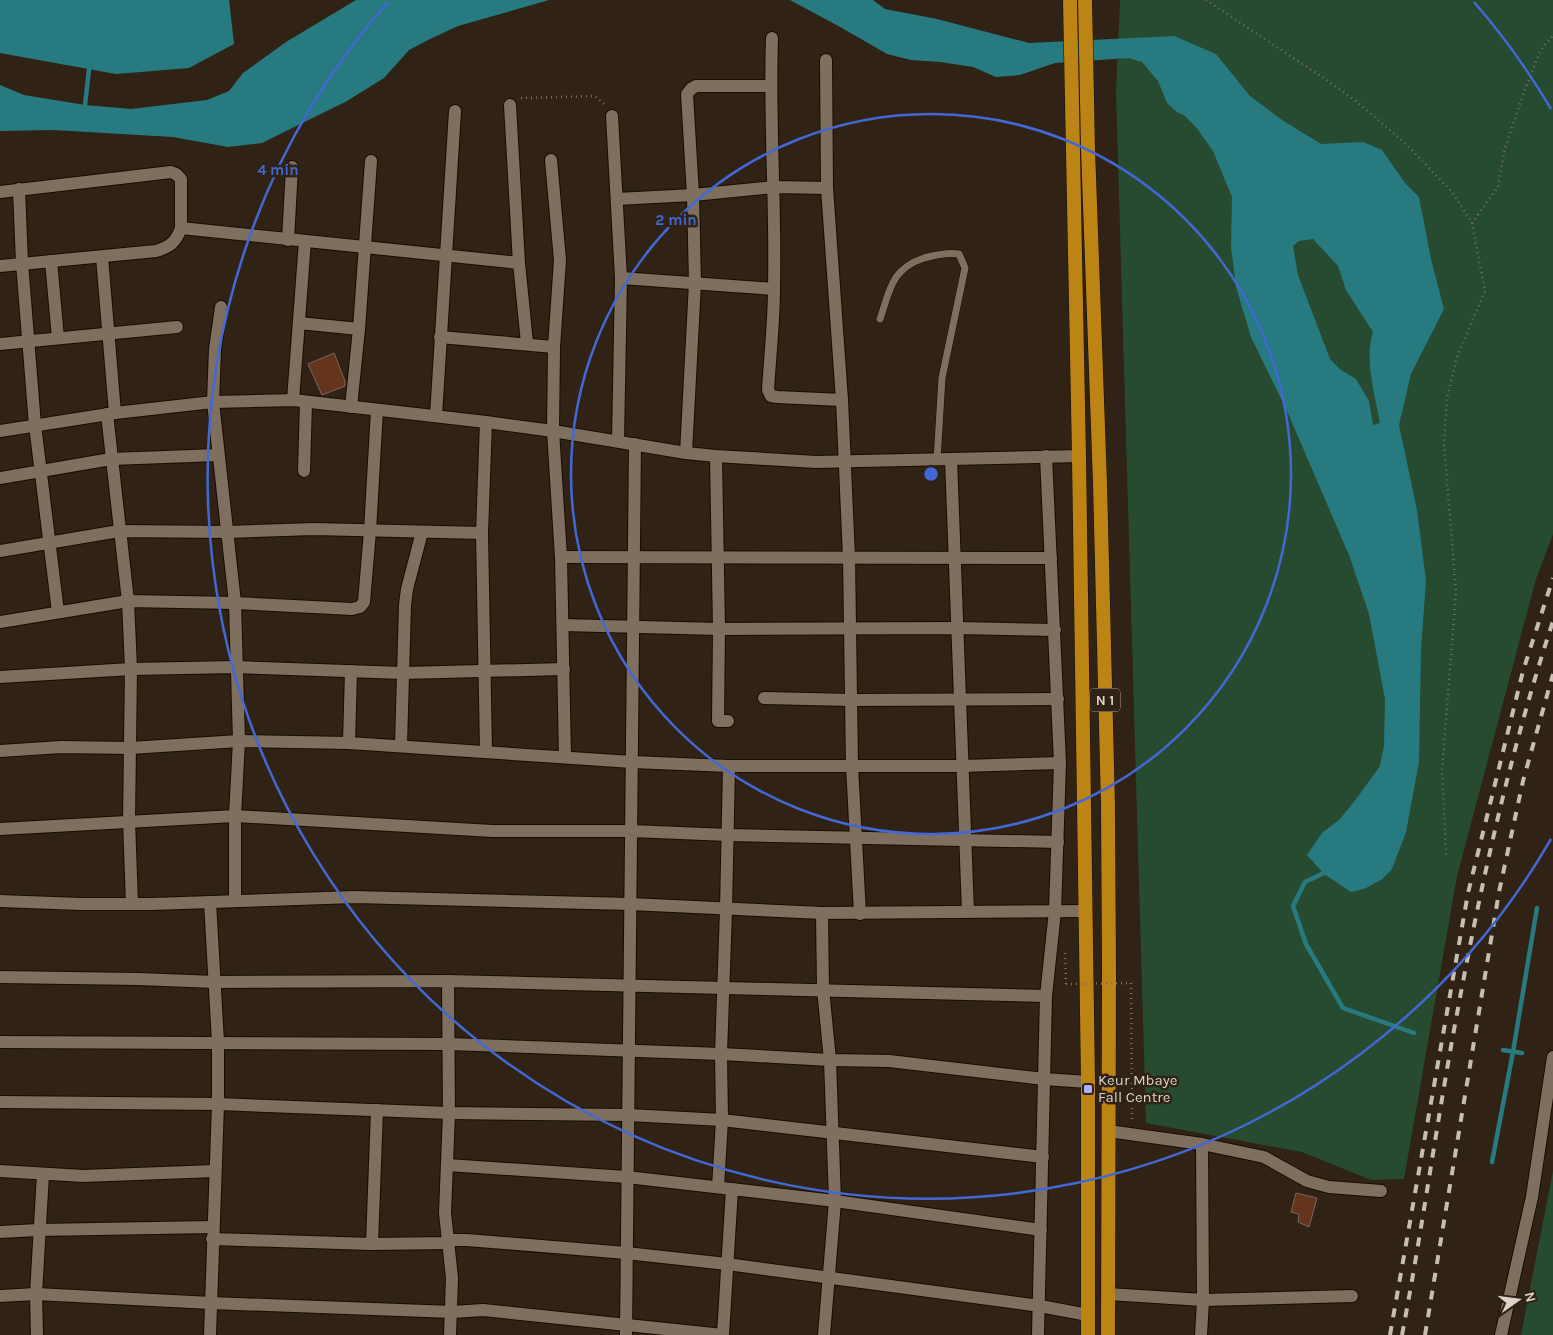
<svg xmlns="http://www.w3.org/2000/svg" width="1553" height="1335" viewBox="0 0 1553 1335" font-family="Karla,sans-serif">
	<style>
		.green { fill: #264b31 }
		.water { fill: #287a81; fill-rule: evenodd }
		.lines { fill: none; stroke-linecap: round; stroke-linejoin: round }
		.stream { stroke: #287a81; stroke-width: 4.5 }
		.building { fill: #65341d; stroke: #7c675e }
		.service-casing { stroke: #180c02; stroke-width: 8 }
		.minor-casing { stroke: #180c02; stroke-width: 14 }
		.tertiary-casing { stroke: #180c02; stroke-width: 14 }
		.trunk-casing { stroke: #180c02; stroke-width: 15 }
		.path { stroke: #7b6f64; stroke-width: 2.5; stroke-dasharray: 1 4; stroke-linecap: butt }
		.service { stroke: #7f6f5f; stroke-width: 7 }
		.minor { stroke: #7f6f5f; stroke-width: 12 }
		.tertiary { stroke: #7f6f5f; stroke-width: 12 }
		.trunk { stroke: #bc8414; stroke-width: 14 }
		.rail { stroke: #c6bdb3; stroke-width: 4; stroke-dasharray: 9 9; stroke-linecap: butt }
		.path-bridge { stroke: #7b6f64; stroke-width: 2.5; stroke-dasharray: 1 4; stroke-linecap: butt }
		.ring { fill: none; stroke: #4368d5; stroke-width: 2.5 }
		.poi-dot { fill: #aeaefa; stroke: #302316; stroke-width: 2 }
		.labels { text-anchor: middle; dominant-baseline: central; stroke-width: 5; stroke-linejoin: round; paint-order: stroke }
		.shield { fill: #302316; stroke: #a89e93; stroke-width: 1 }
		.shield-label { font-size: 14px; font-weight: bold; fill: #dbd2c9 }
		.poi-label { font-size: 15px; fill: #dbd2c9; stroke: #302316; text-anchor: start }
		.centre { fill: #4368d5; stroke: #302316; stroke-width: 2.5 }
		.ring-label { font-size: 15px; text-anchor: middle; font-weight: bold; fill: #4368d5; stroke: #302316; stroke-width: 5; stroke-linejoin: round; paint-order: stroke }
	</style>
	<rect width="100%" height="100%" fill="#302316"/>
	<!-- green -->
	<g class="green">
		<polygon points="1120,0 1553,0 1553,534 1536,579 1457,876 1404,1179 1371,1180 1302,1152 1146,1123 1116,92"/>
		<polygon points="1553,1171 1553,1335 1521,1335"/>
	</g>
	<!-- water -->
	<g class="water">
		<polygon points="0,0 229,0 234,44 189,68 116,74 0,53"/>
		<polygon points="356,0 549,0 458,26 430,39 409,50 384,78 347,101 262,143 228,147 173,137 53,130 0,131 0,85 24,95 85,105 131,109 207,100 229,91 243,73 286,42"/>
		<path d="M790,0h83l12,9 52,10 92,24 145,-7 42,18 34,42 32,24 39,24 42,-2 19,8 23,33 14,14 12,62 13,50 -33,65 -12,51 18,85 9,71 -5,68 -2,113 -13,70 -14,37 -11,11 -17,9 -13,3 -27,-18 -17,-19 15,-22 18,-14 17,-21 23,-32 4,-20 1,-47 -16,-85 -20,-59 -62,-144 -36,-74 -15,-50 -5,-40 1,-50 -19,-46 -17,-24 -11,-11 -8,-4 -10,-9 -9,-22 -16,-19 -13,-4 -74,5 -35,12 -24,2 -23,-10 -33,-5 -29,-2 -24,-6 -45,-26zM1313,239l25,27 8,24 27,42c-9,29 2,62 7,91l-7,2 -4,-24 -13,-22 -15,-9 -11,-11 -32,-84 -5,-29 6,-5z"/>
	</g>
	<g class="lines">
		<!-- stream -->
		<g class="stream">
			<polyline points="85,105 89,70"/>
			<polyline points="1328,871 1305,882 1293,906 1306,944 1343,1008 1414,1033"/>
			<polyline points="1503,1050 1522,1053"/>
			<polyline points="1492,1162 1513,1052 1537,908"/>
		</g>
	</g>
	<!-- building -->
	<g class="building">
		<polygon points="334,353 345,381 345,386 322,395 308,364"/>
		<polygon points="1296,1193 1317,1198 1309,1227 1298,1222 1299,1214 1291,1212"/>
	</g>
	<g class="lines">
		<!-- service casing -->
		<g class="service-casing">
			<path id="service" d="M880,319c10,-29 11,-50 44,-61 11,-3 23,-6 35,-4l6,14 -23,110 -5,82"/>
		</g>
		<!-- minor casing -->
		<g class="minor-casing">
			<g id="minor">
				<path d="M772,38c-3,83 4,167 2,250 0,34 -4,68 -6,102l3,6 6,1 65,3"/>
				<polyline points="826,60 827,188 842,400 849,557 852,766 860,914"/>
				<polyline points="510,105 519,263 527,343"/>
				<polyline points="612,116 621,278 618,441"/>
				<polyline points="551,160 560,260 554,347 553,431 561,557 565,757"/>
				<polyline points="19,189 22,263 35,425 58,612"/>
				<polyline points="0,192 171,172 176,174 181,179 181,228"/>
				<polyline points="617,199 693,195 774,187 827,188"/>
				<polyline points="288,240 292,167"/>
				<polyline points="102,257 115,413"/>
				<polyline points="51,261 58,338"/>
				<path d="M0,266l156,-15c14,-4 20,-9 25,-23l338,35"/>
				<polyline points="621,278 774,289"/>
				<polyline points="221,307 215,349 213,402 235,603 239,741 235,816 235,901"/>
				<polyline points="299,323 359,329"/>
				<polyline points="440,337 554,347"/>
				<polyline points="0,344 177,327"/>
				<polyline points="293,400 305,241"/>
				<polyline points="351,407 359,329 371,161"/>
				<polyline points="107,414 128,601 131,669 129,821 132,904"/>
				<polyline points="436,416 455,111"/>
				<polyline points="486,422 482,533 486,751"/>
				<polyline points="0,431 115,413 213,402 293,400 486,422 553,431 686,453 716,456 816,462 1079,456"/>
				<polyline points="686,453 695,283 693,195 687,94 691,89 696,86 770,86"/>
				<polyline points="716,456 719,629 718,721 728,721"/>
				<polyline points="951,459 968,912"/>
				<polyline points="304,471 306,402"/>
				<polyline points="0,478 111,459 218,455"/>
				<polyline points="0,551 119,531 227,532 314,529 482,533"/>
				<polyline points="561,557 1051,558"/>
				<polyline points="0,622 128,601 235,603 352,609 360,607 364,602 370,531 377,410"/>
				<polyline points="563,625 719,629 958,628 1055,630"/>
				<polyline points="0,677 131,669 236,667 403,673 564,669"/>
				<polyline points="764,698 852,700 1058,699"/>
				<polyline points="349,743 351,671"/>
				<polyline points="401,745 405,605 407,589 422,532"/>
				<polyline points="0,751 61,747 130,748 239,741 349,743 632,762 729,766 962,766 1060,763"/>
				<polyline points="0,829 235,816 492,831 631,831 728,835 1058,842"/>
				<polyline points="0,901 80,904 152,904 354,897 630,904 822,913 1085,911"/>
				<polyline points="822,913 823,989 830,1060 835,1201 824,1335"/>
				<polyline points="0,977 138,979 216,982 448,981 1046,996"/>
				<polyline points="448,981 449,1113 445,1213 452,1278 450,1335"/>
				<polyline points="0,1042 449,1044 721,1054 830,1060 889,1061 1044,1079 1088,1082"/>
				<polyline points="0,1102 218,1104 449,1113 628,1115 722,1120 1043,1157"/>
				<polyline points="1108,1131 1202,1144 1264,1157 1307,1181 1329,1187 1381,1191"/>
				<polyline points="447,1165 627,1177 835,1201 1041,1230"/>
				<polyline points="0,1171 83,1176 215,1171"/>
				<polyline points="718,1187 722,1120 721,1054 726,910 729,766"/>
				<polyline points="0,1232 38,1230 213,1227"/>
				<polyline points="212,1239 372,1244 447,1243 454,1240 467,1240 626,1253 727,1264 1040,1306 1088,1315"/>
				<polyline points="372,1244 377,1110"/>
				<polyline points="1108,1294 1203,1300 1352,1296"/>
				<polyline points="0,1296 36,1294 211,1303 452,1312 483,1310 723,1335"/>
				<polyline points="37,1335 36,1294 43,1174"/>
				<polyline points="210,1335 218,1104 218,1042 210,902"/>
				<polyline points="626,1335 635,444"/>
				<polyline points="723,1335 732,1189"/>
				<polyline points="1038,1335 1046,996 1055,911 1060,763 1046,456"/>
				<polyline points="1201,1335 1203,1300 1202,1144"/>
			</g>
		</g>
		<!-- tertiary casing -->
		<g class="tertiary-casing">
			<polyline id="tertiary" points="1501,1335 1532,1197 1553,1057"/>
		</g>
		<!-- trunk casing -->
		<g class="trunk-casing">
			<g id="trunk">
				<polyline points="1070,0 1079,456 1088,1082 1088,1335"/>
				<polyline points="1085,0 1088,149 1100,483 1108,806 1109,971 1108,1335"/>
			</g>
		</g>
		<!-- path -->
		<g class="path">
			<polyline points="1206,0 1322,77 1356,101 1405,143 1452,192 1472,223 1485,291 1457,357 1447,397 1444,444 1456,592 1442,770 1446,855"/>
			<polyline points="521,98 595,96 606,106"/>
			<polyline points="1472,223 1498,187 1505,148 1523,95 1540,51 1553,35"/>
			<polyline points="1065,953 1066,984"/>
			<polyline points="1131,983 1132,1121"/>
		</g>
		<!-- service -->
		<use href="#service" class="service"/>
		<!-- minor -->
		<use href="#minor" class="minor"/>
		<!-- tertiary -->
		<use href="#tertiary" class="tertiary"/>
		<!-- trunk -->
		<use href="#trunk" class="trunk"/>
		<!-- rail -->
		<g class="rail">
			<polyline points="1390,1335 1468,893 1523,671 1553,578"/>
			<path d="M1402,1335c21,-110 36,-222 57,-332 24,-129 53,-257 94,-382"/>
			<polyline points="1425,1335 1499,892 1523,781 1553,674"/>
		</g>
		<!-- path-bridge -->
		<polyline class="path-bridge" points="1066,984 1131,983"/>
	</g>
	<!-- distance rings -->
	<g class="ring">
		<circle cx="931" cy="474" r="360"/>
		<path d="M1551 839A720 720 0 1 1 388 2M1474 2A720 720 0 0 1 1551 109"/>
	</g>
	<!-- markers -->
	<rect class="poi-dot" x="1083" y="1084" width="10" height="10" rx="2.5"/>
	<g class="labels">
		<!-- shield labels -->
		<rect class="shield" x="1090" y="688.5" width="30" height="23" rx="4"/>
		<g class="shield-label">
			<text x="1105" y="700">N 1</text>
		</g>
		<!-- poi labels -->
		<g class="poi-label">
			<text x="1098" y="1080">Keur Mbaye<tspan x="1098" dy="17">Fall Centre</tspan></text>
		</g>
	</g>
	<circle cx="931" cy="474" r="8" class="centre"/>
	<g class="ring-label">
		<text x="278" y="175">4 min</text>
		<text x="676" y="225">2 min</text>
	</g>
	<!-- north arrow -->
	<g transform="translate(1518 1300) rotate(76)" stroke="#302316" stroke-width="4" paint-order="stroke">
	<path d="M0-4L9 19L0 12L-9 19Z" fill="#dbd2c9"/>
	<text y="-8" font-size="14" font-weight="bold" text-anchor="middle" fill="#dbd2c9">N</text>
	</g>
</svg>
